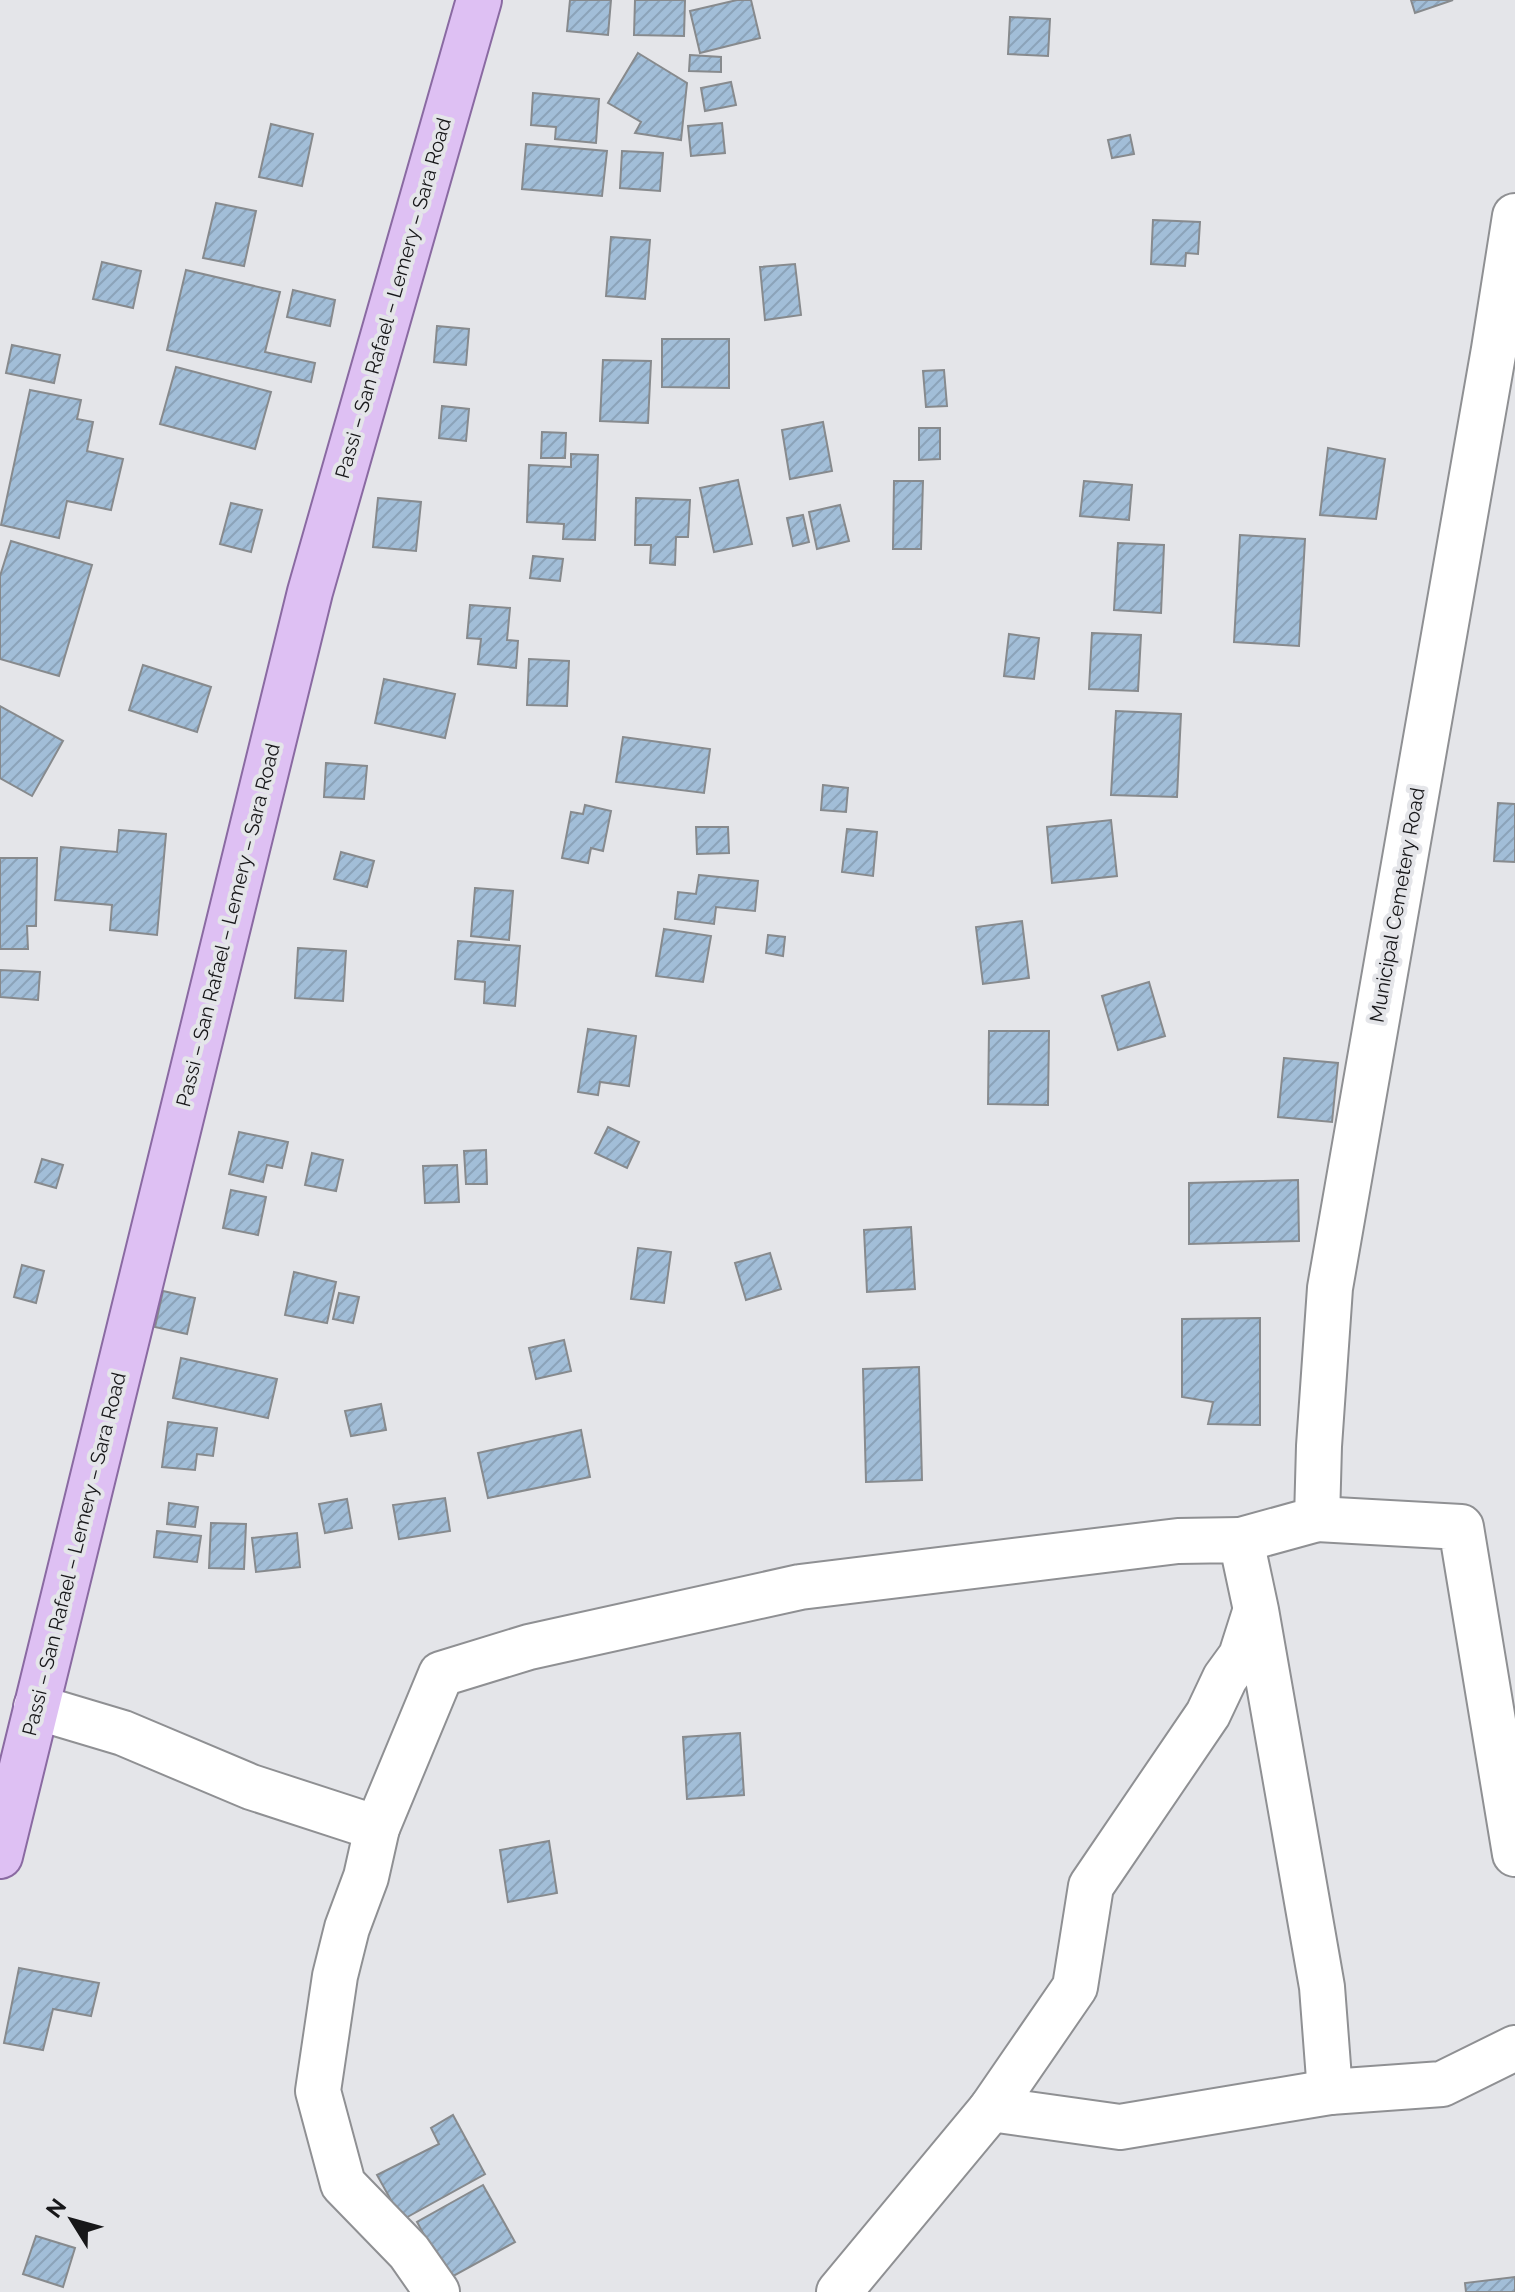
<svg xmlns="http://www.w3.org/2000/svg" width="1515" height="2292" viewBox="0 0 1515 2292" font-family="Raleway,sans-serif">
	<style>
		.building { fill: url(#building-hatch); stroke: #878a8d; stroke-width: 2 }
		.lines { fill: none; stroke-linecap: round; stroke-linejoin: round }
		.street-casing { stroke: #8f9093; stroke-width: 48 }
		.primary-casing { stroke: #8a6aa2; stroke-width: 48 }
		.street { stroke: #fff; stroke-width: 44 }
		.primary { stroke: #dec0f3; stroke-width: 44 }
		.labels { text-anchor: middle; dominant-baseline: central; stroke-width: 8; stroke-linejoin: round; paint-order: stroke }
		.street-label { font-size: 20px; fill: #171719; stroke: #e4e5e9 }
	</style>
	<defs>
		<pattern id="building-hatch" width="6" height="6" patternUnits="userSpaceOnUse" patternTransform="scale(2)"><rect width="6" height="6" fill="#a2bed8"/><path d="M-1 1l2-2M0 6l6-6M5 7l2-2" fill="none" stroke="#8ba3b9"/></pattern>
	</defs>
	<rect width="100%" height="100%" fill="#e4e5e9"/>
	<!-- building -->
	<g class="building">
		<polygon points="570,0 611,0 608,35 567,31"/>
		<polygon points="635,0 685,0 684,36 634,35"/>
		<polygon points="737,0 751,0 760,38 700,53 690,11"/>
		<polygon points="1411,0 1453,0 1415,13"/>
		<polygon points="1010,17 1050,19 1048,56 1008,54"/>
		<polygon points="638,53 687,83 681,140 635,133 641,122 608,103"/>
		<polygon points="690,55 721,57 721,72 689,71"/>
		<polygon points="731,82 736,105 705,111 701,88"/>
		<polygon points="533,93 599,99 596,143 555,139 556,127 531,125"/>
		<polygon points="722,123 725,153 691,156 688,126"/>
		<polygon points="271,124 313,134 302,186 259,177"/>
		<polygon points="1130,135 1134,154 1112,158 1108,140"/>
		<polygon points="526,144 607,151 602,196 522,189"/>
		<polygon points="622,151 663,153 660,191 620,188"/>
		<polygon points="216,203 256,211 244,266 203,258"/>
		<polygon points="1153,220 1200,222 1198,254 1186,253 1185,266 1151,264"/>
		<polygon points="611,237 650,240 645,299 606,296"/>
		<polygon points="102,262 141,271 133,308 93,299"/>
		<polygon points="795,264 801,315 765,320 760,267"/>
		<polygon points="186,270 280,292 265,352 315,363 311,382 167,350"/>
		<polygon points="293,290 335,300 330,326 287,317"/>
		<polygon points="437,326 469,329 466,365 434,362"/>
		<polygon points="662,339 729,339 729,388 662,387"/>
		<polygon points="12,345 60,355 54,383 6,373"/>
		<polygon points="603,360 651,361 648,423 600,421"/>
		<polygon points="176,367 271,392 255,449 160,424"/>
		<polygon points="944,370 947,406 926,407 923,371"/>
		<polygon points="30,390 81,400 77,419 93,422 87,451 123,459 111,510 67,501 59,538 1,525"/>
		<polygon points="442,406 469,409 466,441 439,438"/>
		<polygon points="823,422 832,471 790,479 782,430"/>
		<polygon points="919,428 940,428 940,459 919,460"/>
		<polygon points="542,432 566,433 565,458 541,458"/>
		<polygon points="1328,448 1385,459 1376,519 1320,515"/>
		<polygon points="571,454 598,455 595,540 563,539 564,524 527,522 529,465 571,467"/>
		<polygon points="738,480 752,544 714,552 700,488"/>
		<polygon points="894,481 923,481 921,549 893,549"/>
		<polygon points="1084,481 1132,485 1129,520 1080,516"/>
		<polygon points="378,498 421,502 416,551 373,547"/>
		<polygon points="636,498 690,500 688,537 676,537 675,565 650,563 651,545 635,545"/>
		<polygon points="231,503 262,510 251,552 220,544"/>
		<polygon points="840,505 849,541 817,549 809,512"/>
		<polygon points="803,515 809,542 793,546 787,518"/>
		<polygon points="1240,535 1305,539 1299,646 1234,642"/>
		<polygon points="11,541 92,565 59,676 0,659 0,576"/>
		<polygon points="1118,543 1164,545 1161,613 1114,610"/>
		<polygon points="533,556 563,559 560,581 530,578"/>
		<polygon points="470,605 510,608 507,640 518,641 516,668 478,664 481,639 467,638"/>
		<polygon points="1092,633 1141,635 1138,691 1089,689"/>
		<polygon points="1009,634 1039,638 1034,679 1004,676"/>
		<polygon points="529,659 569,661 567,706 527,705"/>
		<polygon points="143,665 211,687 197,732 129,710"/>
		<polygon points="384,679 455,694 445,738 375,723"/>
		<polygon points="0,706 63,741 32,796 0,778"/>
		<polygon points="1116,711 1181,714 1177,797 1111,795"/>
		<polygon points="623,737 710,749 704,793 616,782"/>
		<polygon points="326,763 367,766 364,799 324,797"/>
		<polygon points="823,785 848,788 846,812 821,810"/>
		<polygon points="1498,803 1515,804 1515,862 1494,861"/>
		<polygon points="585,805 611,811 603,851 591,848 588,863 562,858 571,812 583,814"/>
		<polygon points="1111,820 1117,876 1052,883 1047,827"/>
		<polygon points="696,827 728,827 729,853 697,854"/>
		<polygon points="847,829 877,832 873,876 842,872"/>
		<polygon points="119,830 166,834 157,935 110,930 112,905 55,900 61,847 117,852"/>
		<polygon points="341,852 374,861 367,887 334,879"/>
		<polygon points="0,858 37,858 36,926 27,926 28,949 0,949"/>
		<polygon points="699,875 758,881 755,911 716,907 714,924 675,919 678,892 696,894"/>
		<polygon points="475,888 513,891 509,940 471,936"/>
		<polygon points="1022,921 1029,978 983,984 976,927"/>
		<polygon points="664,929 711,936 703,982 656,976"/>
		<polygon points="768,935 785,937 783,956 766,953"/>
		<polygon points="458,941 520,946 515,1006 484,1003 485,982 455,979"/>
		<polygon points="298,948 346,951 343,1001 295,998"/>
		<polygon points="0,970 40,972 38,1000 0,997"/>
		<polygon points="1149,982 1165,1036 1118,1050 1102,996"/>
		<polygon points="588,1029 636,1036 629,1086 600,1082 598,1095 578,1092"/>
		<polygon points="989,1031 1049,1031 1048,1105 988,1104"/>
		<polygon points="1284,1058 1338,1063 1332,1122 1278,1117"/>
		<polygon points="608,1127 639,1142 627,1168 595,1153"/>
		<polygon points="239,1132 288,1142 282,1168 267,1165 263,1182 229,1174"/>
		<polygon points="486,1150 487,1184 466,1184 464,1151"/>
		<polygon points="312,1153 343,1160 336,1191 305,1185"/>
		<polygon points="42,1159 63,1165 56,1188 35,1182"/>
		<polygon points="457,1165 459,1202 425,1203 423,1166"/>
		<polygon points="1298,1180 1299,1241 1189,1244 1189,1183"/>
		<polygon points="231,1190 266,1197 258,1235 223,1228"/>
		<polygon points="911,1227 915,1289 867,1292 864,1230"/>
		<polygon points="638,1248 671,1252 664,1303 631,1299"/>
		<polygon points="770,1253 781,1289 746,1300 735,1263"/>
		<polygon points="22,1265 44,1271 36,1303 14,1297"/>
		<polygon points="294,1272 336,1282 327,1323 285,1315"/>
		<polygon points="163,1291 195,1298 187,1334 155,1327"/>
		<polygon points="339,1293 359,1297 353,1323 333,1319"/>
		<polygon points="1260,1318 1260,1425 1208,1424 1213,1402 1182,1397 1182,1319"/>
		<polygon points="564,1340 571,1371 536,1379 529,1348"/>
		<polygon points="181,1358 277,1379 268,1418 173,1398"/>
		<polygon points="919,1367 922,1480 866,1482 863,1369"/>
		<polygon points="381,1404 386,1430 351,1436 345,1411"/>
		<polygon points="168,1422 217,1428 213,1456 197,1454 195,1470 162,1467"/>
		<polygon points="581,1430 590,1477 488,1498 478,1453"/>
		<polygon points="445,1498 450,1531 399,1539 393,1505"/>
		<polygon points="347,1499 352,1528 325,1533 319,1504"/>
		<polygon points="169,1503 198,1507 195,1527 167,1524"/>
		<polygon points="211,1523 246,1524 244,1569 209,1568"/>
		<polygon points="157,1531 201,1536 197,1562 154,1557"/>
		<polygon points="297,1533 300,1567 256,1572 252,1538"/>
		<polygon points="740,1733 744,1795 687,1799 683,1737"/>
		<polygon points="549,1841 557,1893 508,1902 500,1850"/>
		<polygon points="19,1968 99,1983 91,2016 53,2009 43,2050 4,2043"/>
		<polygon points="453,2115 485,2174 402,2220 377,2175 439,2144 431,2128"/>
		<polygon points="483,2185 515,2242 448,2279 417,2222"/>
		<polygon points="36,2236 75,2248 63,2287 23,2274"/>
		<polygon points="1515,2277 1515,2292 1466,2292 1465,2283"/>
	</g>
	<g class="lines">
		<!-- street casing -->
		<g class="street-casing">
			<g id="street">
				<polyline points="1317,1519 1461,1527 1515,1854"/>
				<polyline points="1241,1540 1317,1519 1319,1446 1330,1288 1494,349 1515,216"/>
				<polyline points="36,1707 123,1733 251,1787 377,1828 441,1674 529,1647 800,1587 1178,1541 1241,1540 1256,1610 1322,1987 1330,2092 1442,2084 1515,2048"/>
				<polyline points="377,1828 366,1877 347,1928 335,1976 318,2091 343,2184 409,2252 437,2292"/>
				<polyline points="991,2109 1120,2127 1330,2092"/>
				<polyline points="839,2292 991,2109 1075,1987 1091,1886 1208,1714 1225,1678 1241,1656 1255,1612"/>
			</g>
		</g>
		<!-- primary casing -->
		<g class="primary-casing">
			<polyline id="primary" points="0,1856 310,592 479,0"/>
		</g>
		<!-- street -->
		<use href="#street" class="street"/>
		<!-- primary -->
		<use href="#primary" class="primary"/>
	</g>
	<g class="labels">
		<!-- street labels -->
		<g class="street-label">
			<text transform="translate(393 298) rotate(-74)">Passi – San Rafael – Lemery – Sara Road</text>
			<text transform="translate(1397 905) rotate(-80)">Municipal Cemetery Road</text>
			<text transform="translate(228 925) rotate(-76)">Passi – San Rafael – Lemery – Sara Road</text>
			<text transform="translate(74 1554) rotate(-76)">Passi – San Rafael – Lemery – Sara Road</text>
		</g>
	</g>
	<!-- north arrow -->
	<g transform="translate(72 2220) rotate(307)" stroke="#e4e5e9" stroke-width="6" paint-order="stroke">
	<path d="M0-6L14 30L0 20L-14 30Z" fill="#171719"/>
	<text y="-12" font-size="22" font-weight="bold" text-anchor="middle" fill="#171719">N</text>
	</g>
</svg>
